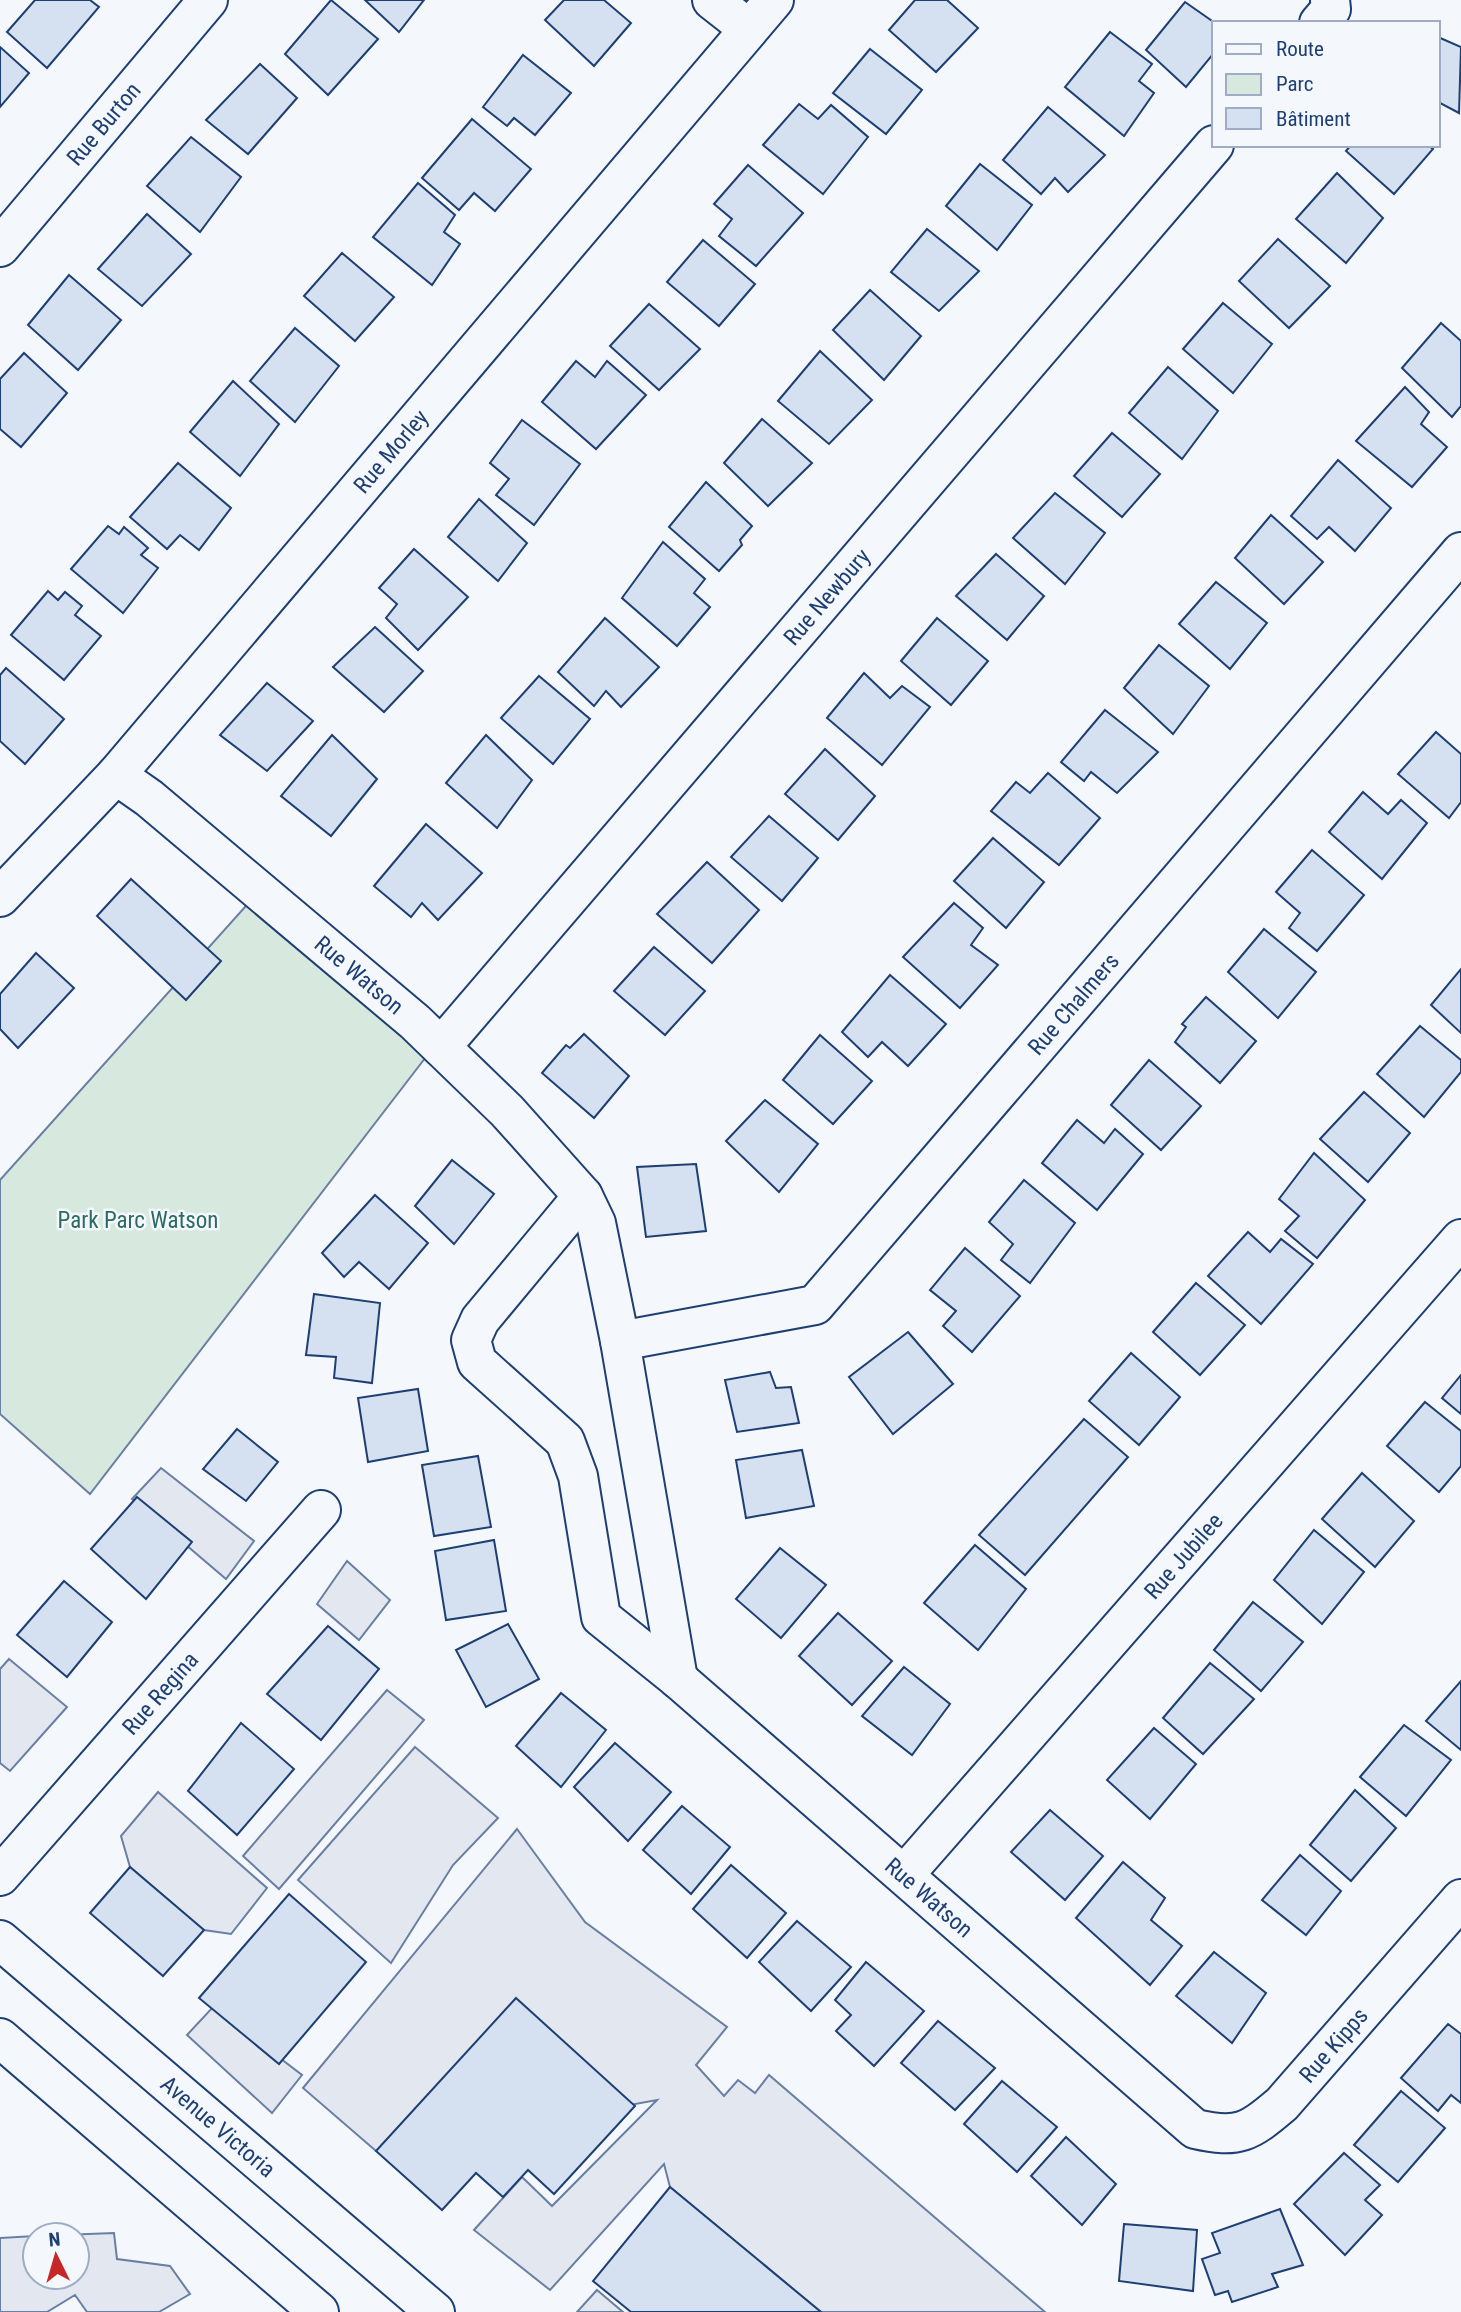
<svg xmlns="http://www.w3.org/2000/svg" width="1461" height="2312" viewBox="0 0 1461 2312" font-family="'Roboto Condensed',sans-serif">
	<style>
		.green { fill: #d7e8df; stroke: #687fa3; stroke-width: 2 }
		.parking { fill: #e3e8f0; stroke: #687fa3; stroke-width: 2 }
		.building { fill: #d5e0f0; stroke: #1d3f73; stroke-width: 2 }
		.lines { fill: none; stroke-linecap: round; stroke-linejoin: round }
		.minor-casing { stroke: #1d3f73; stroke-width: 42 }
		.major-casing { stroke: #1d3f73; stroke-width: 42 }
		.minor { stroke: #f4f7fb; stroke-width: 38 }
		.major { stroke: #f4f7fb; stroke-width: 38 }
		.labels { text-anchor: middle; dominant-baseline: central; stroke-width: 5; stroke-linejoin: round; paint-order: stroke }
		.street-label { font-size: 23px; fill: #1d3f73; stroke: #f4f7fb }
		.park-label { font-size: 23px; fill: #2c6c60; stroke: #f4f7fb }
	</style>
	<rect width="100%" height="100%" fill="#f4f7fb"/>
	<!-- green -->
	<polygon class="green" points="263,887 439,1040 90,1494 0,1414 0,1180"/>
	<!-- parking -->
	<g class="parking">
		<polygon points="161,1468 254,1541 226,1579 132,1499"/>
		<polygon points="347,1561 390,1600 359,1640 317,1604"/>
		<polygon points="9,1659 67,1707 10,1771 0,1763 0,1669"/>
		<polygon points="387,1690 424,1720 279,1889 243,1856"/>
		<polygon points="415,1747 498,1818 453,1865 391,1963 298,1880"/>
		<polygon points="158,1792 267,1888 231,1934 204,1930 130,1867 121,1836"/>
		<polygon points="517,1829 585,1922 727,2027 696,2065 724,2096 738,2080 755,2093 769,2075 1045,2312 821,2312 670,2187 664,2164 550,2290 474,2230 522,2177 552,2206 657,2100 376,2151 303,2088"/>
		<polygon points="213,2007 302,2075 272,2113 187,2035"/>
		<polygon points="114,2233 117,2259 170,2266 190,2294 159,2312 87,2312 75,2295 47,2312 0,2312 0,2238 35,2236 35,2277 77,2277 77,2235 61,2235"/>
		<polygon points="597,2290 623,2312 577,2312"/>
	</g>
	<!-- building -->
	<g class="building">
		<polygon points="35,0 90,0 99,7 47,68 7,32"/>
		<polygon points="331,0 378,39 328,95 285,54"/>
		<polygon points="365,0 424,0 399,32"/>
		<polygon points="564,0 604,0 631,23 594,66 545,20"/>
		<polygon points="915,0 947,0 978,28 936,72 889,30"/>
		<polygon points="1185,2 1215,23 1214,53 1186,87 1146,50"/>
		<polygon points="1110,32 1152,64 1139,81 1154,93 1124,136 1065,87"/>
		<polygon points="1438,37 1461,47 1459,113 1438,102"/>
		<polygon points="0,47 29,73 0,107"/>
		<polygon points="870,49 922,90 886,134 833,93"/>
		<polygon points="523,55 571,93 535,135 514,118 507,126 483,107"/>
		<polygon points="260,64 297,98 248,154 206,120"/>
		<polygon points="799,104 818,119 831,105 868,137 823,194 763,145"/>
		<polygon points="1048,107 1105,155 1068,192 1055,178 1041,194 1003,160"/>
		<polygon points="472,119 531,169 495,211 474,193 459,210 422,178"/>
		<polygon points="191,137 241,177 200,232 147,186"/>
		<polygon points="1351,145 1428,145 1433,149 1394,194 1346,151"/>
		<polygon points="980,164 1032,205 997,250 946,206"/>
		<polygon points="748,165 803,213 756,266 719,236 732,219 714,204"/>
		<polygon points="1337,173 1383,218 1346,263 1296,219"/>
		<polygon points="418,183 455,215 444,232 460,244 432,285 373,237"/>
		<polygon points="147,214 191,254 142,306 98,269"/>
		<polygon points="927,229 979,271 939,311 891,272"/>
		<polygon points="1278,239 1330,286 1289,328 1239,281"/>
		<polygon points="703,240 755,284 719,326 667,282"/>
		<polygon points="342,253 394,297 355,341 304,296"/>
		<polygon points="69,275 121,320 78,370 28,325"/>
		<polygon points="870,290 921,336 884,380 833,330"/>
		<polygon points="1223,303 1272,344 1233,393 1183,349"/>
		<polygon points="649,304 700,349 659,390 610,346"/>
		<polygon points="1441,323 1461,341 1461,406 1452,417 1402,368"/>
		<polygon points="295,328 339,366 295,422 250,381"/>
		<polygon points="820,351 872,400 829,444 778,401"/>
		<polygon points="24,353 67,393 21,447 0,429 0,379"/>
		<polygon points="576,361 595,377 607,361 646,395 596,449 542,402"/>
		<polygon points="1168,367 1218,411 1182,459 1129,413"/>
		<polygon points="233,381 279,424 240,476 190,432"/>
		<polygon points="1405,387 1429,412 1421,424 1447,447 1412,487 1356,441"/>
		<polygon points="762,419 812,463 768,506 724,463"/>
		<polygon points="522,420 580,464 534,525 496,495 509,479 490,463"/>
		<polygon points="1112,433 1160,474 1122,517 1074,476"/>
		<polygon points="1338,460 1391,508 1355,551 1329,527 1317,539 1291,516"/>
		<polygon points="178,463 231,508 199,550 180,535 167,549 130,517"/>
		<polygon points="706,482 752,526 740,540 742,545 719,571 669,527"/>
		<polygon points="1055,493 1105,533 1065,584 1013,538"/>
		<polygon points="479,499 527,543 498,581 448,537"/>
		<polygon points="1271,515 1323,562 1284,604 1235,558"/>
		<polygon points="108,526 119,534 124,527 148,548 141,555 158,568 123,613 71,569"/>
		<polygon points="663,542 705,579 694,593 710,607 677,646 622,598"/>
		<polygon points="414,549 468,597 418,650 386,618 397,604 379,588"/>
		<polygon points="996,554 1044,596 1007,640 956,596"/>
		<polygon points="1216,582 1267,623 1230,669 1179,624"/>
		<polygon points="48,591 58,600 65,592 82,606 75,615 101,636 64,680 11,635"/>
		<polygon points="605,618 659,667 621,707 606,691 594,706 558,672"/>
		<polygon points="937,618 988,661 951,705 901,661"/>
		<polygon points="375,627 423,671 384,712 333,667"/>
		<polygon points="1159,645 1209,686 1173,734 1124,688"/>
		<polygon points="6,668 64,719 25,764 0,741 0,675"/>
		<polygon points="864,673 890,698 902,686 930,707 882,765 827,718"/>
		<polygon points="539,676 590,719 553,764 501,718"/>
		<polygon points="267,683 313,721 267,771 220,735"/>
		<polygon points="1105,710 1158,752 1117,793 1091,772 1084,781 1061,762"/>
		<polygon points="1436,732 1461,754 1461,802 1449,818 1398,774"/>
		<polygon points="332,735 377,779 331,836 281,796"/>
		<polygon points="486,735 532,780 497,828 446,783"/>
		<polygon points="825,749 875,796 838,840 785,794"/>
		<polygon points="1048,773 1100,818 1059,865 991,811 1016,782 1030,793"/>
		<polygon points="1363,792 1388,814 1401,800 1427,823 1382,879 1329,832"/>
		<polygon points="769,816 818,858 782,901 731,857"/>
		<polygon points="426,824 482,873 438,920 422,903 411,917 374,886"/>
		<polygon points="993,838 1044,882 1006,928 954,881"/>
		<polygon points="1312,850 1364,895 1317,951 1289,928 1300,913 1276,892"/>
		<polygon points="707,862 759,910 712,963 657,914"/>
		<polygon points="131,879 221,961 186,1000 97,916"/>
		<polygon points="954,903 983,928 971,945 998,965 960,1008 903,957"/>
		<polygon points="1264,929 1316,972 1278,1018 1228,972"/>
		<polygon points="654,947 705,991 665,1035 614,991"/>
		<polygon points="36,953 74,988 18,1048 0,1029 0,994"/>
		<polygon points="1461,969 1461,1033 1431,1005"/>
		<polygon points="890,975 946,1024 908,1066 882,1042 868,1057 842,1032"/>
		<polygon points="1206,997 1256,1041 1220,1083 1175,1042 1186,1027 1182,1024"/>
		<polygon points="1420,1026 1461,1060 1461,1072 1424,1117 1377,1074"/>
		<polygon points="584,1034 629,1076 594,1118 542,1073 566,1045 570,1048"/>
		<polygon points="820,1035 872,1081 833,1124 783,1080"/>
		<polygon points="1149,1060 1201,1106 1161,1150 1111,1105"/>
		<polygon points="1364,1092 1410,1133 1368,1182 1320,1139"/>
		<polygon points="765,1100 818,1144 779,1192 726,1141"/>
		<polygon points="1077,1120 1104,1143 1115,1129 1143,1154 1097,1210 1042,1163"/>
		<polygon points="1314,1153 1365,1200 1317,1258 1285,1231 1299,1216 1279,1199"/>
		<polygon points="452,1160 494,1194 454,1244 415,1206"/>
		<polygon points="696,1164 706,1231 646,1237 637,1167"/>
		<polygon points="1024,1180 1075,1223 1030,1283 1001,1260 1013,1244 989,1222"/>
		<polygon points="375,1195 428,1243 389,1289 359,1262 344,1277 322,1253"/>
		<polygon points="1248,1232 1270,1252 1281,1239 1313,1264 1261,1324 1208,1276"/>
		<polygon points="965,1248 1020,1296 972,1352 943,1326 956,1311 930,1290"/>
		<polygon points="1196,1283 1245,1325 1200,1375 1153,1332"/>
		<polygon points="314,1294 380,1303 372,1383 334,1378 336,1357 306,1355"/>
		<polygon points="908,1332 953,1384 893,1434 849,1377"/>
		<polygon points="1131,1353 1180,1397 1139,1445 1089,1401"/>
		<polygon points="770,1372 776,1388 791,1387 799,1423 737,1432 725,1380"/>
		<polygon points="1461,1375 1461,1414 1442,1398"/>
		<polygon points="418,1389 428,1451 368,1462 358,1398"/>
		<polygon points="1425,1402 1461,1431 1461,1466 1439,1492 1387,1446"/>
		<polygon points="1084,1419 1128,1457 1025,1575 979,1535"/>
		<polygon points="237,1429 278,1462 246,1501 203,1469"/>
		<polygon points="802,1450 814,1506 746,1518 736,1460"/>
		<polygon points="478,1456 491,1527 434,1536 422,1465"/>
		<polygon points="1362,1473 1414,1521 1375,1567 1322,1519"/>
		<polygon points="137,1497 192,1542 146,1599 91,1549"/>
		<polygon points="1314,1530 1364,1572 1322,1624 1274,1580"/>
		<polygon points="494,1540 506,1611 446,1620 435,1551"/>
		<polygon points="975,1545 1026,1589 978,1650 924,1603"/>
		<polygon points="780,1548 826,1585 781,1638 736,1599"/>
		<polygon points="64,1581 112,1622 67,1677 17,1635"/>
		<polygon points="1253,1602 1303,1642 1261,1691 1214,1650"/>
		<polygon points="838,1613 892,1661 852,1705 799,1656"/>
		<polygon points="508,1624 539,1679 486,1707 456,1650"/>
		<polygon points="328,1626 379,1669 321,1740 267,1694"/>
		<polygon points="1210,1663 1254,1699 1203,1754 1163,1718"/>
		<polygon points="904,1667 950,1704 912,1755 862,1716"/>
		<polygon points="1461,1681 1461,1750 1426,1721"/>
		<polygon points="561,1693 606,1730 561,1787 516,1746"/>
		<polygon points="241,1723 294,1769 237,1835 188,1791"/>
		<polygon points="1404,1725 1451,1760 1406,1816 1360,1777"/>
		<polygon points="1154,1728 1196,1764 1150,1819 1107,1780"/>
		<polygon points="615,1743 671,1792 628,1841 574,1787"/>
		<polygon points="1355,1790 1396,1828 1351,1881 1310,1845"/>
		<polygon points="682,1806 730,1847 691,1894 643,1850"/>
		<polygon points="1050,1810 1103,1856 1065,1900 1011,1852"/>
		<polygon points="1300,1855 1341,1891 1306,1935 1262,1900"/>
		<polygon points="1123,1862 1165,1898 1151,1920 1182,1946 1150,1985 1076,1918"/>
		<polygon points="731,1865 786,1913 747,1958 693,1909"/>
		<polygon points="130,1867 204,1930 163,1976 90,1913"/>
		<polygon points="289,1894 366,1962 279,2064 199,1998"/>
		<polygon points="797,1921 851,1967 811,2011 759,1962"/>
		<polygon points="1214,1952 1266,1993 1232,2043 1176,1996"/>
		<polygon points="866,1962 924,2011 874,2066 836,2031 851,2015 835,2000"/>
		<polygon points="516,1998 635,2106 554,2194 528,2170 503,2197 476,2173 442,2210 376,2151"/>
		<polygon points="938,2021 995,2068 955,2110 901,2063"/>
		<polygon points="1448,2024 1461,2034 1461,2103 1451,2095 1438,2111 1401,2078"/>
		<polygon points="1002,2081 1057,2127 1017,2172 964,2124"/>
		<polygon points="1401,2091 1445,2128 1398,2182 1354,2145"/>
		<polygon points="1066,2137 1116,2184 1082,2225 1031,2176"/>
		<polygon points="1344,2153 1380,2185 1365,2200 1382,2215 1345,2255 1294,2204"/>
		<polygon points="670,2187 821,2312 631,2312 593,2281"/>
		<polygon points="1280,2209 1303,2265 1272,2274 1278,2287 1232,2302 1228,2291 1215,2295 1202,2259 1220,2253 1212,2233"/>
		<polygon points="1124,2224 1197,2230 1193,2291 1119,2281"/>
	</g>
	<g class="lines">
		<!-- minor casing -->
		<g class="minor-casing">
			<g id="minor">
				<polyline points="712,0 749,29"/>
				<polyline points="1319,23 1331,9 1330,0"/>
				<path id="s1" d="M0,247l208,-247"/>
				<path id="s2" d="M116,775l33,23 266,224 92,89 76,85 13,27 24,118 58,338"/>
				<path id="s3" d="M0,897l116,-122 658,-775"/>
				<path id="s4" d="M441,1047l773,-902"/>
				<path id="s5" d="M583,1196l-103,124 -9,20 6,22 88,79 13,35 23,141 77,62 517,450c44,10 54,3 87,-25l179,-205"/>
				<path id="s6" d="M620,1341l195,-36 646,-753"/>
				<path id="s7" d="M904,1875l557,-636"/>
				<path id="s8" d="M0,1876l321,-366"/>
			</g>
		</g>
		<!-- major casing -->
		<g class="major-casing">
			<g id="major">
				<path id="s9" d="M0,1940l435,372"/>
				<polyline points="0,2038 319,2312"/>
			</g>
		</g>
		<!-- minor -->
		<use href="#minor" class="minor"/>
		<!-- major -->
		<use href="#major" class="major"/>
	</g>
	<g class="labels">
		<!-- street labels -->
		<g class="street-label">
			<text stroke="none"><textPath href="#s1" startOffset="161">Rue Burton</textPath></text>
			<text stroke="none"><textPath href="#s3" startOffset="593">Rue Morley</textPath></text>
			<text stroke="none"><textPath href="#s4" startOffset="593">Rue Newbury</textPath></text>
			<text stroke="none"><textPath href="#s2" startOffset="315">Rue Watson</textPath></text>
			<text stroke="none"><textPath href="#s6" startOffset="595">Rue Chalmers</textPath></text>
			<text stroke="none"><textPath href="#s7" startOffset="424">Rue Jubilee</textPath></text>
			<text stroke="none"><textPath href="#s8" startOffset="243">Rue Regina</textPath></text>
			<text stroke="none"><textPath href="#s5" startOffset="936">Rue Watson</textPath></text>
			<text stroke="none"><textPath href="#s5" startOffset="1463">Rue Kipps</textPath></text>
			<text stroke="none"><textPath href="#s9" startOffset="287">Avenue Victoria</textPath></text>
		</g>
		<!-- park labels -->
		<g class="park-label">
			<text x="138" y="1220">Park Parc Watson</text>
		</g>
	</g>
	<!-- legend -->
	<rect x="1212" y="21" width="228" height="126" fill="#f4f7fb" stroke="#9eadc5" stroke-width="2"/>
	<rect x="1226" y="44" width="35" height="10" fill="#f4f7fb" stroke="#9eadc5" stroke-width="2"/>
	<text x="1276" y="56" font-size="21" fill="#1d3f73">Route</text>
	<rect x="1226" y="74" width="35" height="21" fill="#d7e8df" stroke="#9eadc5" stroke-width="2"/>
	<text x="1276" y="91" font-size="21" fill="#1d3f73">Parc</text>
	<rect x="1226" y="108" width="35" height="21" fill="#d5e0f0" stroke="#9eadc5" stroke-width="2"/>
	<text x="1276" y="126" font-size="21" fill="#1d3f73">Bâtiment</text>
	<!-- north arrow -->
	<g transform="translate(56 2256) rotate(355)"><circle r="33" fill="#f4f7fb" stroke="#9eadc5" stroke-width="2"/>
	<path d="M0-5L12 26L0 18L-12 26Z" fill="#c62828"/>
	<text y="-10" font-size="19" font-weight="bold" text-anchor="middle" fill="#1d3f73">N</text>
	</g>
</svg>
